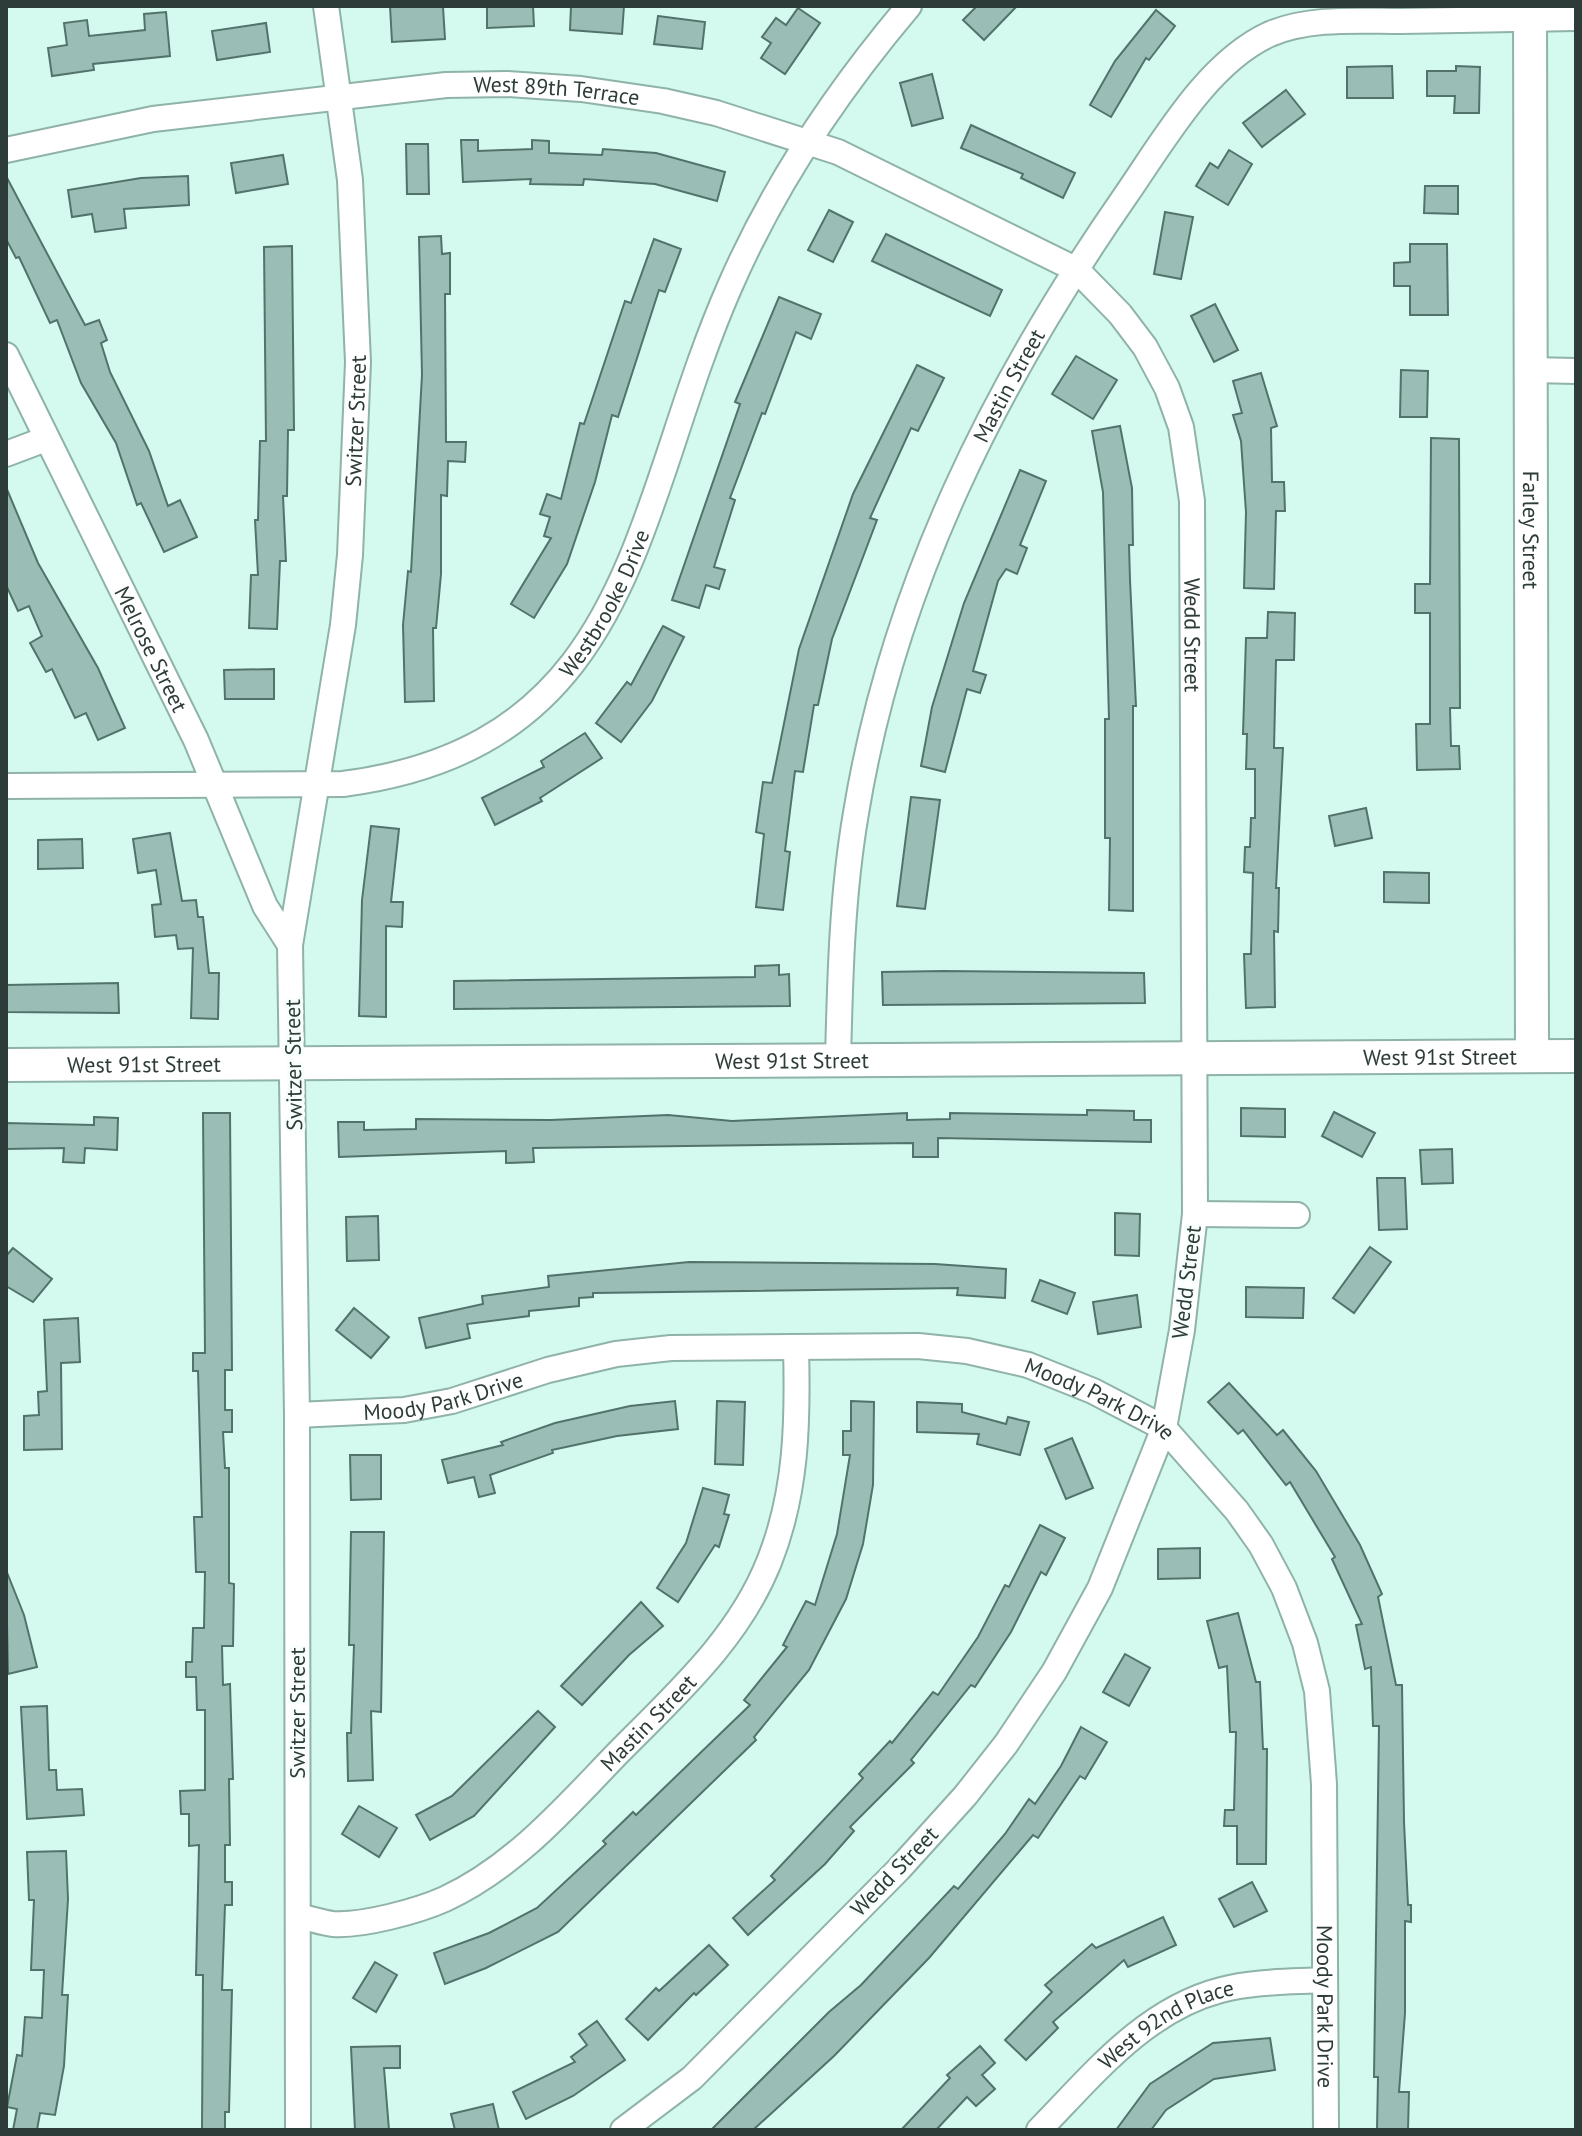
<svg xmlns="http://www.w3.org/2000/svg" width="1582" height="2136" viewBox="0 0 1582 2136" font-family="'PT Sans',sans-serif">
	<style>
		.building { fill: #9abeb5; stroke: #52736b; stroke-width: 2 }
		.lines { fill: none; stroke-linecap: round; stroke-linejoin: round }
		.minor-casing { stroke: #8fb2a9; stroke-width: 28 }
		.tertiary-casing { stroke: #8fb2a9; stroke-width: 36 }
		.minor { stroke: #fff; stroke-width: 24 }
		.tertiary { stroke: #fff; stroke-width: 32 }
		.labels { text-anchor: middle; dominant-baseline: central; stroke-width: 6; stroke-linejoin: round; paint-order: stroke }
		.street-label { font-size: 22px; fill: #2d3c38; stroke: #f7fefc }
	</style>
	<rect width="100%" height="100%" fill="#d4f9ef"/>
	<!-- building -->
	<g class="building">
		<polygon points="390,6 443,7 445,39 392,42"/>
		<polygon points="487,6 533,6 534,26 487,28"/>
		<polygon points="571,6 624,6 622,34 570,30"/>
		<polygon points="977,6 1017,6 984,40 963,20"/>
		<polygon points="798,8 820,23 785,74 761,58 771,43 762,37 776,18 786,25"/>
		<polygon points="1156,10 1175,26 1149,60 1146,58 1111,117 1090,105 1115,61"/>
		<polygon points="166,12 170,56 93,64 94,70 52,76 48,48 67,45 64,23 87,20 89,36 145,30 144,14"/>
		<polygon points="658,16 705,22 702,49 654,44"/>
		<polygon points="266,23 270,52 217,60 212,31"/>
		<polygon points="1392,66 1393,98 1347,98 1347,67"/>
		<polygon points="1456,66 1480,67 1479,113 1454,113 1455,96 1427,96 1427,71 1456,71"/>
		<polygon points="932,74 943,118 912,126 900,83"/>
		<polygon points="1286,90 1305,114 1262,147 1243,123"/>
		<polygon points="971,125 1075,173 1063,198 1021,178 1023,174 961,148"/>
		<polygon points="461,140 478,140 478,151 532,149 532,140 549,141 549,153 602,155 603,149 656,153 725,172 717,201 655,184 584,179 583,185 530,184 531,179 463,182"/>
		<polygon points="406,144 428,144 429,194 407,194"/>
		<polygon points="1229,150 1252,164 1228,205 1196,186 1210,163 1218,168"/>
		<polygon points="283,155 288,184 236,193 231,163"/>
		<polygon points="6,176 85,325 99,320 107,340 101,343 110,372 149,451 168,506 180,500 197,537 164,552 141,503 137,505 116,443 81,383 57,320 50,323 19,257 16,258 6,239"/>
		<polygon points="188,176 189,205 124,209 126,228 95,232 92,214 72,217 68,190 141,178"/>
		<polygon points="1425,186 1458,186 1458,214 1424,213"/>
		<polygon points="829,210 853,222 833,262 808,250"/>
		<polygon points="1165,212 1193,217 1181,279 1154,274"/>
		<polygon points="886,234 1002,290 990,316 872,261"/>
		<polygon points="441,236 442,254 450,253 450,294 445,294 446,442 466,442 465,462 448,461 447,496 441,495 441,574 436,628 433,628 434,701 405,702 403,625 408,571 411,572 422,375 419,237"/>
		<polygon points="654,239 681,249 665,292 659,290 618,417 612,415 595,482 567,564 534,618 511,604 551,538 544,536 550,517 540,514 547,494 561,499 580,423 584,424 625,301 631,303"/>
		<polygon points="1410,244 1447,244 1448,315 1410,315 1410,286 1394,286 1394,263 1410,262"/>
		<polygon points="292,246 294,430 288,430 287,496 283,496 286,561 280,561 277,629 249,628 251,575 258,575 255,520 258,520 260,441 266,441 264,247"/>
		<polygon points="779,297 821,314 811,339 796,332 765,414 762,413 730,498 735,500 714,567 725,570 719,589 706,585 699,608 672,600 740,404 735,402"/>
		<polygon points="1215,304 1238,350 1214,362 1191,316"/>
		<polygon points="1076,356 1117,380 1093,419 1052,394"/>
		<polygon points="917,365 944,378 918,431 911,428 870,518 877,520 832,639 818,705 814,705 803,772 795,771 785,851 790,852 783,910 756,907 764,834 756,832 763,782 772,783 799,649 853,494"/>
		<polygon points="1401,370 1428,371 1427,417 1400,417"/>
		<polygon points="1261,373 1277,426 1271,428 1272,482 1284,482 1285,511 1276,511 1274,589 1244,588 1246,512 1241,441 1233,415 1242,413 1233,381"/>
		<polygon points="1120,426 1132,488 1133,545 1129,545 1130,580 1136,706 1133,706 1133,911 1109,910 1110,838 1105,838 1105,719 1109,719 1103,492 1092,431"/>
		<polygon points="1431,438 1459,439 1460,708 1450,708 1451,746 1459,746 1460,769 1417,770 1416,724 1430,724 1430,613 1415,613 1415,584 1430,584"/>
		<polygon points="1020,470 1046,481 1020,545 1027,548 1017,574 1006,569 998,581 973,671 986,675 980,693 967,689 945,772 921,766 932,707 964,603"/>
		<polygon points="6,487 38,563 98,668 125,728 98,740 86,713 75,718 52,669 46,672 30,643 42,636 29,606 18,611 6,585"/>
		<polygon points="1268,612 1295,613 1294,660 1276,660 1274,748 1283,748 1276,888 1279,888 1278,932 1274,931 1275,1007 1246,1008 1244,954 1251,954 1253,873 1244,872 1245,847 1250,847 1251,818 1255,818 1255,769 1246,769 1247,734 1243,734 1246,638 1267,638"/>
		<polygon points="663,626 684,637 652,701 621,742 596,723 627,682 631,685"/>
		<polygon points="274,669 274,699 225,699 224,670"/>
		<polygon points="585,733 602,758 540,798 542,801 495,825 482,798 544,767 541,761"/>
		<polygon points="911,797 940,800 925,909 897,906"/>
		<polygon points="1366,808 1372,838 1335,846 1329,816"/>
		<polygon points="371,826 399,829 391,902 403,902 402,927 386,926 386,1017 359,1016 362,900"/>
		<polygon points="170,833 182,901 196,900 198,917 203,917 209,973 219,973 218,1019 191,1018 193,948 178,949 176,935 155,937 152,905 161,904 156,870 138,873 133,839"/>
		<polygon points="82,839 83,868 38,869 38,840"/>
		<polygon points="1384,872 1429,873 1429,903 1384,902"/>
		<polygon points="779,965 779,975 789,974 790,1006 454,1009 454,981 755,977 755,966"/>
		<polygon points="943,971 1144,973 1145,1003 883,1005 882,972"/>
		<polygon points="118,983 119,1013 6,1012 6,985"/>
		<polygon points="1241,1108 1285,1109 1285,1137 1241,1136"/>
		<polygon points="1087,1110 1134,1111 1134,1120 1151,1120 1151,1142 938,1138 938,1157 913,1157 913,1143 533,1148 534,1162 506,1163 506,1151 339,1157 338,1122 364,1122 364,1130 416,1129 416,1119 551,1120 668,1115 732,1121 907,1113 907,1120 950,1119 950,1113 1087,1115"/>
		<polygon points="1334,1112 1375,1133 1362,1157 1322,1136"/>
		<polygon points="203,1113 230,1113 232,1370 225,1370 225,1410 232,1410 232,1432 223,1432 225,1468 229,1468 229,1583 234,1584 233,1646 222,1646 223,1685 230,1684 233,1779 229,1779 230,1845 225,1845 225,1882 232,1882 232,1905 225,1905 222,1990 232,1990 229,2112 225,2112 225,2130 202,2130 203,1975 196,1975 199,1845 189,1846 189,1814 181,1814 180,1791 205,1790 205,1710 197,1710 196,1677 186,1677 186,1662 192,1662 193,1628 204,1628 205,1572 196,1572 194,1517 202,1517 198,1371 193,1371 193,1353 205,1353"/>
		<polygon points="94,1117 118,1118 117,1150 85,1148 84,1163 63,1162 64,1148 6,1149 6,1123 94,1125"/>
		<polygon points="1452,1149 1453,1183 1422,1184 1420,1150"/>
		<polygon points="1377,1178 1405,1178 1407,1229 1379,1230"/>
		<polygon points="1115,1213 1140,1214 1139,1256 1115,1255"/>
		<polygon points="378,1216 379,1260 347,1261 346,1217"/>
		<polygon points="1370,1247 1391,1262 1354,1313 1333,1298"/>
		<polygon points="13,1248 52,1279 33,1302 6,1286 6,1256"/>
		<polygon points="689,1262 935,1264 1006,1269 1005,1298 957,1295 958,1288 593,1293 593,1297 579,1298 579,1306 529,1311 529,1316 467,1324 470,1338 426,1348 419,1318 483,1304 482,1296 549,1287 548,1276"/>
		<polygon points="1040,1280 1075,1293 1067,1314 1032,1301"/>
		<polygon points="1246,1287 1304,1288 1303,1318 1246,1317"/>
		<polygon points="1137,1295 1141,1327 1098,1334 1093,1302"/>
		<polygon points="354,1308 389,1337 371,1358 336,1330"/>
		<polygon points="78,1318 80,1362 61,1363 62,1449 24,1450 24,1416 39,1415 38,1392 47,1391 44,1320"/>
		<polygon points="1229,1383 1277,1435 1283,1430 1316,1471 1360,1545 1382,1594 1378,1597 1396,1685 1402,1685 1404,1822 1408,1905 1411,1905 1411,1922 1405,1921 1405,2013 1399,2092 1409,2092 1408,2130 1377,2130 1378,2077 1374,2077 1379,1726 1373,1726 1371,1667 1365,1669 1356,1625 1362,1624 1332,1559 1335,1557 1290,1482 1286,1485 1243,1430 1238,1434 1208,1402"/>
		<polygon points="675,1401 678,1429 617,1436 552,1450 553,1453 490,1475 495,1493 479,1497 474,1477 448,1483 442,1460 503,1445 501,1442 555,1423 630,1406"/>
		<polygon points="717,1401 745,1402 743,1465 715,1464"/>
		<polygon points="851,1401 874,1402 873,1485 863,1544 846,1599 809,1670 754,1737 756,1740 558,1932 486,1968 445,1984 434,1953 489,1933 537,1908 606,1844 603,1841 633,1812 636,1815 750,1705 744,1700 787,1647 783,1645 806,1601 815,1605 837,1534 850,1455 843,1455 843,1431 851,1431"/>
		<polygon points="917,1402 962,1404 962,1412 1006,1424 1008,1417 1029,1422 1020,1455 977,1444 979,1434 917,1432"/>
		<polygon points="1072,1438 1093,1488 1066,1499 1045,1449"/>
		<polygon points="350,1455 381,1455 381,1499 351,1500"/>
		<polygon points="703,1488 729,1495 724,1514 729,1515 719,1547 715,1545 678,1602 657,1588 686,1543"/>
		<polygon points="1040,1525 1065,1538 1046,1575 1041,1572 1011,1632 975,1687 971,1685 911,1760 914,1763 850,1827 854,1831 825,1864 748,1935 733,1918 775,1880 771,1876 863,1778 859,1774 890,1741 892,1743 933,1692 938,1695 978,1637 1005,1585 1009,1587"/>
		<polygon points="351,1532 384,1532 381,1712 371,1711 373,1780 348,1781 347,1733 351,1733 354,1645 349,1645"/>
		<polygon points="1200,1548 1200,1578 1158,1579 1158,1549"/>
		<polygon points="6,1570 24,1615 37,1667 8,1674"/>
		<polygon points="641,1602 663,1626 629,1655 582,1705 561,1686"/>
		<polygon points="1238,1613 1256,1682 1260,1682 1263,1749 1267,1749 1266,1864 1237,1864 1237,1826 1224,1826 1225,1810 1234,1810 1236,1732 1230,1732 1227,1666 1219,1668 1207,1621"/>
		<polygon points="1125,1654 1150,1668 1129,1706 1103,1692"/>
		<polygon points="47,1706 49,1770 56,1770 57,1790 82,1789 84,1815 27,1819 21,1707"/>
		<polygon points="538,1711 555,1727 474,1816 430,1840 416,1815 452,1796"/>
		<polygon points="1081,1727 1107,1742 1085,1779 1080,1776 1038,1838 1033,1835 929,1958 834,2056 753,2130 711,2130 829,2012 861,1985 954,1886 958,1889 1005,1834 1029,1799 1035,1804 1061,1766"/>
		<polygon points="359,1806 397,1828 379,1857 342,1834"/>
		<polygon points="66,1851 68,1899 62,1995 68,1995 64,2066 55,2115 40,2113 37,2130 13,2130 17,2109 7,2107 17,2055 22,2056 25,2017 42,2018 44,1970 31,1970 34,1900 29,1900 27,1852"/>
		<polygon points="1252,1882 1267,1911 1234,1927 1219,1899"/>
		<polygon points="1163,1917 1176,1945 1128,1967 1124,1960 1053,2022 1058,2028 1026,2060 1005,2040 1052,1992 1045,1985 1092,1944 1096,1948"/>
		<polygon points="709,1945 728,1965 696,1995 694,1993 648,2040 626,2019 656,1988 659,1991"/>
		<polygon points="375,1962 397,1975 376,2012 353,1998"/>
		<polygon points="597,2021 625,2060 573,2096 526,2119 513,2092 575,2062 571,2057 587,2045 579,2034"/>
		<polygon points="1270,2038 1275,2070 1214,2079 1166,2110 1151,2130 1116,2130 1150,2084 1213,2043"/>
		<polygon points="400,2046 400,2068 384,2068 389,2130 355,2130 351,2047"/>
		<polygon points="980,2046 995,2063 982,2075 995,2089 976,2106 967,2097 936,2130 901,2130 950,2078 947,2075"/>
		<polygon points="493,2104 499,2130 455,2130 451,2114"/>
	</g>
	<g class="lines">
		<!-- minor casing -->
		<g class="minor-casing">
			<g id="minor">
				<path id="s1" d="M6,150l147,-31 293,-34 61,-1 74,5 82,12 53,12 122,39 239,118 43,44 25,33 22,41 14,39 11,74 3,713 -13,116 -18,98 -64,160 -46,84 -48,72 -41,52 -66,73 -207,209 -69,52"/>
				<path id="s2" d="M6,355l190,385 69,166 25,39"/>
				<polyline points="1531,370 1576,371"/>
				<polyline points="6,454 46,439"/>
				<path id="s3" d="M6,786l337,-2c294,-38 290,-278 387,-498 44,-101 108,-196 179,-280"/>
				<path id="s4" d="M838,1060c2,-83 4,-166 18,-247 37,-227 140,-431 270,-618 38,-55 82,-133 144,-161 40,-17 88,-13 131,-13 58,-1 117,-2 175,-3"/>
				<polyline points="1195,1214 1297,1215"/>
				<path id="s5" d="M297,1415l107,-5 48,-9 96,-31 68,-16 55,-6 247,-2 49,5 61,14 65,26 71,37 73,83 24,34 23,43 21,55 12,48 7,93 2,346"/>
				<path id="s6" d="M298,1916c11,2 24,7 35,8 30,2 85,-13 112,-25 69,-32 120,-91 171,-144 58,-59 122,-115 153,-193 28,-70 29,-141 27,-215"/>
				<path id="s7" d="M298,2130l-1,-715 -7,-470 53,-320 7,-70 8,-193 -8,-182 -24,-174"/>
				<path id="s8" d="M1039,2130c54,-55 105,-120 182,-140 34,-9 70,-8 104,-10"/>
			</g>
		</g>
		<!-- tertiary casing -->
		<g class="tertiary-casing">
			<g id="tertiary">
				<path id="s9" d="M1530,6l2,1050"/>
				<path id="s10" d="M6,1065l1570,-9"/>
			</g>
		</g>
		<!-- minor -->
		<use href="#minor" class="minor"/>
		<!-- tertiary -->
		<use href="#tertiary" class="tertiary"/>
	</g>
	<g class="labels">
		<!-- street labels -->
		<g class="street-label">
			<text stroke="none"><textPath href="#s1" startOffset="556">West 89th Terrace</textPath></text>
			<text stroke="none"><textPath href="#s4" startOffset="704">Mastin Street</textPath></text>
			<text stroke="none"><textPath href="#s7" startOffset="1714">Switzer Street</textPath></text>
			<text stroke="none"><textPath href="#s9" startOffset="524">Farley Street</textPath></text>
			<text stroke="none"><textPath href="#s3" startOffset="672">Westbrooke Drive</textPath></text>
			<text stroke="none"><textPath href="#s1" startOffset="1512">Wedd Street</textPath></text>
			<text stroke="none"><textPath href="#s2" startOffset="328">Melrose Street</textPath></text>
			<text stroke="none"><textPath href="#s10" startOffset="1434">West 91st Street</textPath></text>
			<text stroke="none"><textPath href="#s10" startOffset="786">West 91st Street</textPath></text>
			<text stroke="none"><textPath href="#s10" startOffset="138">West 91st Street</textPath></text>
			<text transform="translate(293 1065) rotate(-91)">Switzer Street</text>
			<text transform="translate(1186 1282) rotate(-83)">Wedd Street</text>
			<text stroke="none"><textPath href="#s5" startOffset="148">Moody Park Drive</textPath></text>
			<text stroke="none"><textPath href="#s5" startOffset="820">Moody Park Drive</textPath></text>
			<text transform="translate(297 1713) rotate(-90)">Switzer Street</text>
			<text stroke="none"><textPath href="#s6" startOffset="422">Mastin Street</textPath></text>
			<text transform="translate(894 1871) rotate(-46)">Wedd Street</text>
			<text stroke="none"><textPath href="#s5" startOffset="1516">Moody Park Drive</textPath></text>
			<text stroke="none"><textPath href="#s8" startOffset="168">West 92nd Place</textPath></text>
		</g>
	</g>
	<!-- border -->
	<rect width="1582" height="2136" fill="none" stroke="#2d3c38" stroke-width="16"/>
</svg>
